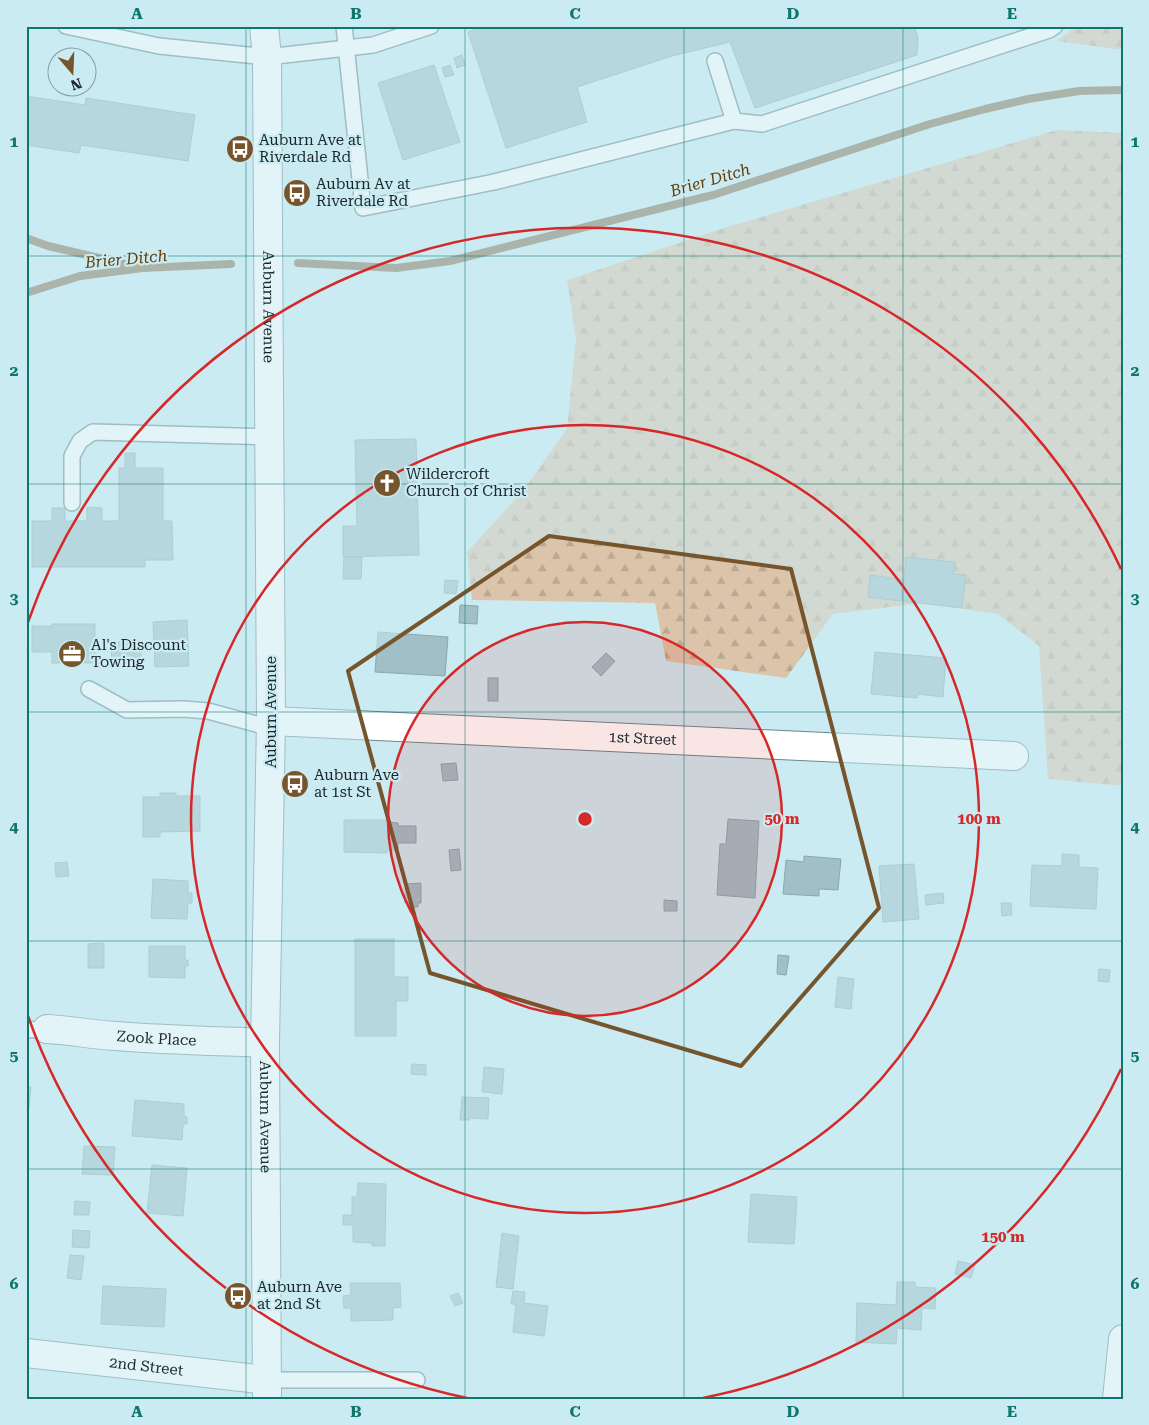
<svg xmlns="http://www.w3.org/2000/svg" width="1149" height="1425" viewBox="0 0 1149 1425" font-family="'Roboto Serif',serif">
	<style>
		.forest { fill: url(#forest-firs) }
		.lines { fill: none; stroke-linecap: round; stroke-linejoin: round }
		.stream { stroke: #867155; stroke-width: 8 }
		.building { fill: #a0bfc6; stroke: #8aa8af }
		.lane-casing { stroke: #69868d; stroke-width: 18 }
		.street-casing { stroke: #69868d; stroke-width: 30 }
		.secondary-casing { stroke: #69868d; stroke-width: 30 }
		.lane { stroke: #fff; stroke-width: 15 }
		.street { stroke: #fff; stroke-width: 28 }
		.secondary { stroke: #fff; stroke-width: 28 }
		.marked { fill: none; stroke: #76552c; stroke-width: 4; stroke-linejoin: round }
		.grid { fill: none; stroke: #0f766e; stroke-width: 1; stroke-opacity: 0.55 }
		.ring { fill: none; stroke: #d62828; stroke-width: 2.5 }
		.labels { text-anchor: middle; dominant-baseline: central; stroke-width: 4.5; stroke-linejoin: round; paint-order: stroke }
		.poi-label { font-size: 15px; fill: #1b272a; stroke: #cbebf2; text-anchor: start }
		.street-label { font-size: 15px; fill: #1b272a; stroke: #cbebf2 }
		.water-label { font-size: 16px; font-style: italic; fill: #613e0a; stroke: #cbebf2 }
		.centre { fill: #d62828; stroke: #cbebf2; stroke-width: 2.5 }
		.ring-label { font-size: 15px; text-anchor: middle; font-weight: bold; fill: #d62828; stroke: #cbebf2; stroke-width: 4.5; stroke-linejoin: round; paint-order: stroke }
		.neatline { fill: none; stroke: #0f766e; stroke-width: 2 }
		.grid-label { font-size: 16px; text-anchor: middle; font-weight: bold; fill: #0f766e }
	</style>
	<defs>
		<pattern id="forest-firs" width="22" height="20" patternUnits="userSpaceOnUse" patternTransform="scale(1.25)"><rect width="22" height="20" fill="#dcc4aa"/><path d="M5 1l3.5 6h-7zM16 11l3.5 6h-7z" fill="#bca892"/></pattern>
	</defs>
	<rect width="100%" height="100%" fill="#cbebf2"/>
	<!-- forest -->
	<g class="forest">
		<polygon points="1077,26 1123,26 1123,50 1057,41"/>
		<polygon points="1057,130 1123,133 1123,786 1048,779 1039,646 998,614 923,603 833,614 786,678 666,661 655,603 472,600 467,552 523,491 567,429 576,339 567,280 724,228"/>
	</g>
	<g class="lines">
		<!-- stream -->
		<g class="stream">
			<polyline points="26,238 48,246 138,267"/>
			<polyline points="298,263 396,268 450,261 713,195 930,124 985,109 1028,99 1079,91 1123,90"/>
			<polyline points="26,293 80,276 143,268 231,264"/>
		</g>
	</g>
	<!-- building -->
	<g class="building">
		<polygon points="484,26 914,26 918,37 917,55 755,108 730,42 672,56 577,87 587,122 506,148 468,32"/>
		<polygon points="462,55 465,65 457,68 454,58"/>
		<polygon points="434,65 460,142 403,160 378,83"/>
		<polygon points="450,65 454,75 445,77 442,68"/>
		<polygon points="26,96 85,105 86,98 195,115 188,161 81,145 79,153 26,145"/>
		<polygon points="416,439 419,555 343,557 343,526 357,526 355,440"/>
		<polygon points="125,453 135,453 135,468 163,468 163,521 172,521 173,560 145,560 145,567 32,567 32,521 52,521 52,508 65,508 65,521 87,521 87,507 102,508 102,521 119,521 119,468 125,468"/>
		<polygon points="344,557 362,557 361,579 343,579"/>
		<polygon points="906,557 955,562 953,574 966,575 962,608 902,601"/>
		<polygon points="870,575 904,580 901,601 868,597"/>
		<polygon points="445,580 458,581 456,594 444,593"/>
		<polygon points="460,605 478,606 477,624 459,623"/>
		<polygon points="187,620 189,666 155,667 153,622"/>
		<polygon points="52,624 95,624 95,663 52,663 52,652 32,652 32,626 52,626"/>
		<polygon points="378,632 448,637 445,676 375,672"/>
		<polygon points="141,641 141,666 112,666 111,642"/>
		<polygon points="875,652 946,658 943,697 918,694 917,698 871,694"/>
		<polygon points="606,653 615,661 601,676 592,667"/>
		<rect x="488" y="678" width="10" height="23"/>
		<polygon points="456,763 458,780 443,781 441,764"/>
		<polygon points="160,793 176,793 176,796 200,796 200,831 160,832 160,837 143,837 143,797 160,797"/>
		<polygon points="728,819 759,821 755,898 717,895 720,844 726,844"/>
		<polygon points="344,820 388,820 388,822 398,823 398,826 416,826 416,843 398,843 398,850 387,850 387,853 344,852"/>
		<polygon points="459,849 461,870 451,871 449,850"/>
		<polygon points="1062,854 1079,855 1079,867 1098,868 1096,909 1030,906 1032,865 1062,866"/>
		<polygon points="804,856 841,859 838,890 819,889 819,896 783,894 786,860 804,862"/>
		<polygon points="67,862 69,876 56,877 55,863"/>
		<polygon points="914,864 919,919 883,922 879,866"/>
		<polygon points="153,879 188,881 188,893 192,893 192,903 188,903 187,919 151,918"/>
		<polygon points="421,883 421,903 418,903 418,907 409,907 409,903 405,903 405,884"/>
		<polygon points="943,893 944,903 926,905 925,895"/>
		<polygon points="664,900 677,901 677,911 664,911"/>
		<polygon points="1001,903 1011,903 1012,915 1002,916"/>
		<polygon points="355,939 394,939 394,977 408,977 408,1001 396,1001 396,1036 355,1036"/>
		<polygon points="104,943 104,968 88,968 88,944"/>
		<polygon points="149,946 185,946 185,960 188,960 188,966 185,966 185,978 149,977"/>
		<polygon points="778,955 789,956 786,975 777,974"/>
		<polygon points="1099,969 1110,970 1109,982 1098,981"/>
		<polygon points="838,977 854,979 851,1009 835,1007"/>
		<polygon points="412,1064 426,1065 426,1075 411,1074"/>
		<polygon points="484,1067 504,1069 502,1094 482,1092"/>
		<polygon points="26,1087 31,1087 26,1136"/>
		<polygon points="462,1097 489,1098 488,1119 470,1118 470,1120 460,1120"/>
		<polygon points="135,1100 184,1104 184,1116 187,1117 187,1124 183,1124 182,1140 132,1136"/>
		<polygon points="84,1146 115,1147 113,1175 82,1174"/>
		<polygon points="152,1165 187,1168 183,1216 147,1213"/>
		<polygon points="358,1183 386,1184 385,1246 372,1246 372,1243 353,1242 353,1225 343,1225 343,1215 352,1215 352,1197 357,1197"/>
		<polygon points="751,1194 797,1197 794,1244 748,1242"/>
		<polygon points="75,1201 90,1202 89,1215 74,1215"/>
		<polygon points="73,1230 90,1231 89,1248 72,1247"/>
		<polygon points="502,1233 519,1236 513,1289 496,1287"/>
		<polygon points="70,1255 84,1256 81,1280 67,1278"/>
		<polygon points="958,1261 975,1265 971,1278 955,1274"/>
		<polygon points="897,1282 915,1282 915,1287 936,1288 935,1309 922,1308 921,1330 897,1328 896,1344 856,1342 857,1303 896,1305"/>
		<polygon points="350,1283 400,1283 401,1307 393,1308 393,1320 351,1321 351,1308 344,1308 343,1296 351,1295"/>
		<polygon points="103,1286 166,1289 164,1327 101,1324"/>
		<polygon points="513,1291 525,1292 524,1303 548,1306 544,1336 513,1332 516,1304 511,1304"/>
		<polygon points="458,1293 463,1303 455,1306 450,1296"/>
	</g>
	<g class="lines">
		<!-- lane casing -->
		<g class="lane-casing">
			<g id="lane">
				<polyline points="66,26 159,46 267,57 373,45 431,26"/>
				<polyline points="344,26 363,208 494,182 734,121 715,61"/>
				<polyline points="734,121 762,124 1049,30 1055,26"/>
				<polyline points="72,503 72,456 80,441 93,432 270,437"/>
				<polyline points="89,689 127,710 183,709 208,711 271,728"/>
				<polyline points="26,1030 47,1029"/>
				<polyline points="267,1380 417,1380"/>
			</g>
		</g>
		<!-- street casing -->
		<g class="street-casing">
			<g id="street">
				<path id="s1" d="M271,721l743,35"/>
				<path id="s2" d="M47,1029c23,1 46,6 69,7 50,4 100,5 149,7"/>
				<path id="s3" d="M26,1353l241,27"/>
				<polyline points="1117,1399 1123,1339"/>
			</g>
		</g>
		<!-- secondary casing -->
		<g class="secondary-casing">
			<g id="secondary">
				<path id="s4" d="M264,26l3,31 4,664 -6,322 2,356"/>
			</g>
		</g>
		<!-- lane -->
		<use href="#lane" class="lane"/>
		<!-- street -->
		<use href="#street" class="street"/>
		<!-- secondary -->
		<use href="#secondary" class="secondary"/>
	</g>
	<!-- marked area -->
	<path d="M0 0H1149V1425H0ZM549,536l242,33 88,339 -138,158 -311,-93 -82,-302z" fill="#cbebf2" fill-opacity=".55" fill-rule="evenodd"/>
	<path class="marked" d="M549,536l242,33 88,339 -138,158 -311,-93 -82,-302z"/>
	<!-- grid -->
	<path class="grid" d="M246,26v1373M465,26v1373M684,26v1373M903,26v1373M26,256h1097M26,484h1097M26,712h1097M26,941h1097M26,1169h1097"/>
	<!-- distance rings -->
	<circle cx="585" cy="819" r="197" fill="#d62828" fill-opacity=".12"/>
	<g class="ring">
		<circle cx="585" cy="819" r="197"/>
		<circle cx="585" cy="819" r="394"/>
		<path d="M1121 1069A591 591 0 0 1 703 1398M467 1398A591 591 0 0 1 28 1016M28 622A591 591 0 0 1 1121 569"/>
	</g>
	<!-- icons -->
	<defs>
		<g id="bus-disc" transform="scale(1.4375)"><circle r="9.5" fill="#76552c" stroke="#cbebf2"/><path d="M-5-6H5V4H4V6H2V4H-2V6H-4V4H-5ZM-3.5-4V0h7V-4ZM-3.5 1.2v1.5H-2V1.2ZM2 1.2v1.5H3.5V1.2Z" fill="#fff"/></g>
		<g id="church-disc" transform="scale(1.4375)"><circle r="9.5" fill="#76552c" stroke="#cbebf2"/><path d="M-1.2-6h2.4v3.5h3.3v2.4h-3.3V6h-2.4V-.1h-3.3v-2.4h3.3Z" fill="#fff"/></g>
		<g id="office-disc" transform="scale(1.4375)"><circle r="9.5" fill="#76552c" stroke="#cbebf2"/><path d="M-6-3h4V-5.5h4V-3h4V5H-6ZM-1-4.5V-3h2v-1.5ZM-6 0V1H6V0Z" fill="#fff"/></g>
	</defs>
	<g fill-rule="evenodd">
		<use href="#bus-disc" x="240" y="149"/>
		<use href="#bus-disc" x="297" y="193"/>
		<use href="#church-disc" x="387" y="483"/>
		<use href="#office-disc" x="72" y="654"/>
		<use href="#bus-disc" x="295" y="784"/>
		<use href="#bus-disc" x="238" y="1296"/>
	</g>
	<g class="labels">
		<!-- poi labels -->
		<g class="poi-label">
			<text x="259" y="140">Auburn Ave at<tspan x="259" dy="17">Riverdale Rd</tspan></text>
			<text x="316" y="184">Auburn Av at<tspan x="316" dy="17">Riverdale Rd</tspan></text>
			<text x="406" y="474">Wildercroft<tspan x="406" dy="17">Church of Christ</tspan></text>
			<text x="91" y="645">Al's Discount<tspan x="91" dy="17">Towing</tspan></text>
			<text x="314" y="775">Auburn Ave<tspan x="314" dy="17">at 1st St</tspan></text>
			<text x="257" y="1287">Auburn Ave<tspan x="257" dy="17">at 2nd St</tspan></text>
		</g>
		<!-- street labels -->
		<g class="street-label">
			<text stroke="none"><textPath href="#s4" startOffset="281">Auburn Avenue</textPath></text>
			<text transform="translate(271 712) rotate(-90)">Auburn Avenue</text>
			<text stroke="none"><textPath href="#s1" startOffset="372">1st Street</textPath></text>
			<text stroke="none"><textPath href="#s2" startOffset="110">Zook Place</textPath></text>
			<text stroke="none"><textPath href="#s4" startOffset="1091">Auburn Avenue</textPath></text>
			<text stroke="none"><textPath href="#s3" startOffset="121">2nd Street</textPath></text>
		</g>
		<!-- water labels -->
		<g class="water-label">
			<text transform="translate(710 180) rotate(-16)">Brier Ditch</text>
			<text transform="translate(126 259) rotate(-5)">Brier Ditch</text>
		</g>
	</g>
	<circle cx="585" cy="819" r="8" class="centre"/>
	<g class="ring-label">
		<text x="782" y="824">50 m</text>
		<text x="979" y="824">100 m</text>
		<text x="1003" y="1242">150 m</text>
	</g>
	<!-- border -->
	<rect width="1149" height="1425" fill="none" stroke="#cbebf2" stroke-width="55"/>
	<!-- north arrow -->
	<g transform="translate(72 72) rotate(161)"><circle r="24" fill="#cbebf2" stroke="#859da2"/>
	<path d="M0-4L9 19L0 12L-9 19Z" fill="#76552c"/>
	<text y="-8" font-size="14" font-weight="bold" text-anchor="middle" fill="#1b272a">N</text>
	</g>
	<rect x="28" y="28" width="1094" height="1370" class="neatline"/>
	<g class="grid-label">
		<text x="137" y="19">A</text>
		<text x="356" y="19">B</text>
		<text x="575" y="19">C</text>
		<text x="793" y="19">D</text>
		<text x="1012" y="19">E</text>
		<text x="14" y="147">1</text>
		<text x="1135" y="147">1</text>
		<text x="14" y="376">2</text>
		<text x="1135" y="376">2</text>
		<text x="14" y="604">3</text>
		<text x="1135" y="604">3</text>
		<text x="14" y="832">4</text>
		<text x="1135" y="832">4</text>
		<text x="14" y="1061">5</text>
		<text x="1135" y="1061">5</text>
		<text x="14" y="1289">6</text>
		<text x="1135" y="1289">6</text>
		<text x="137" y="1417">A</text>
		<text x="356" y="1417">B</text>
		<text x="575" y="1417">C</text>
		<text x="793" y="1417">D</text>
		<text x="1012" y="1417">E</text>
	</g>
</svg>
